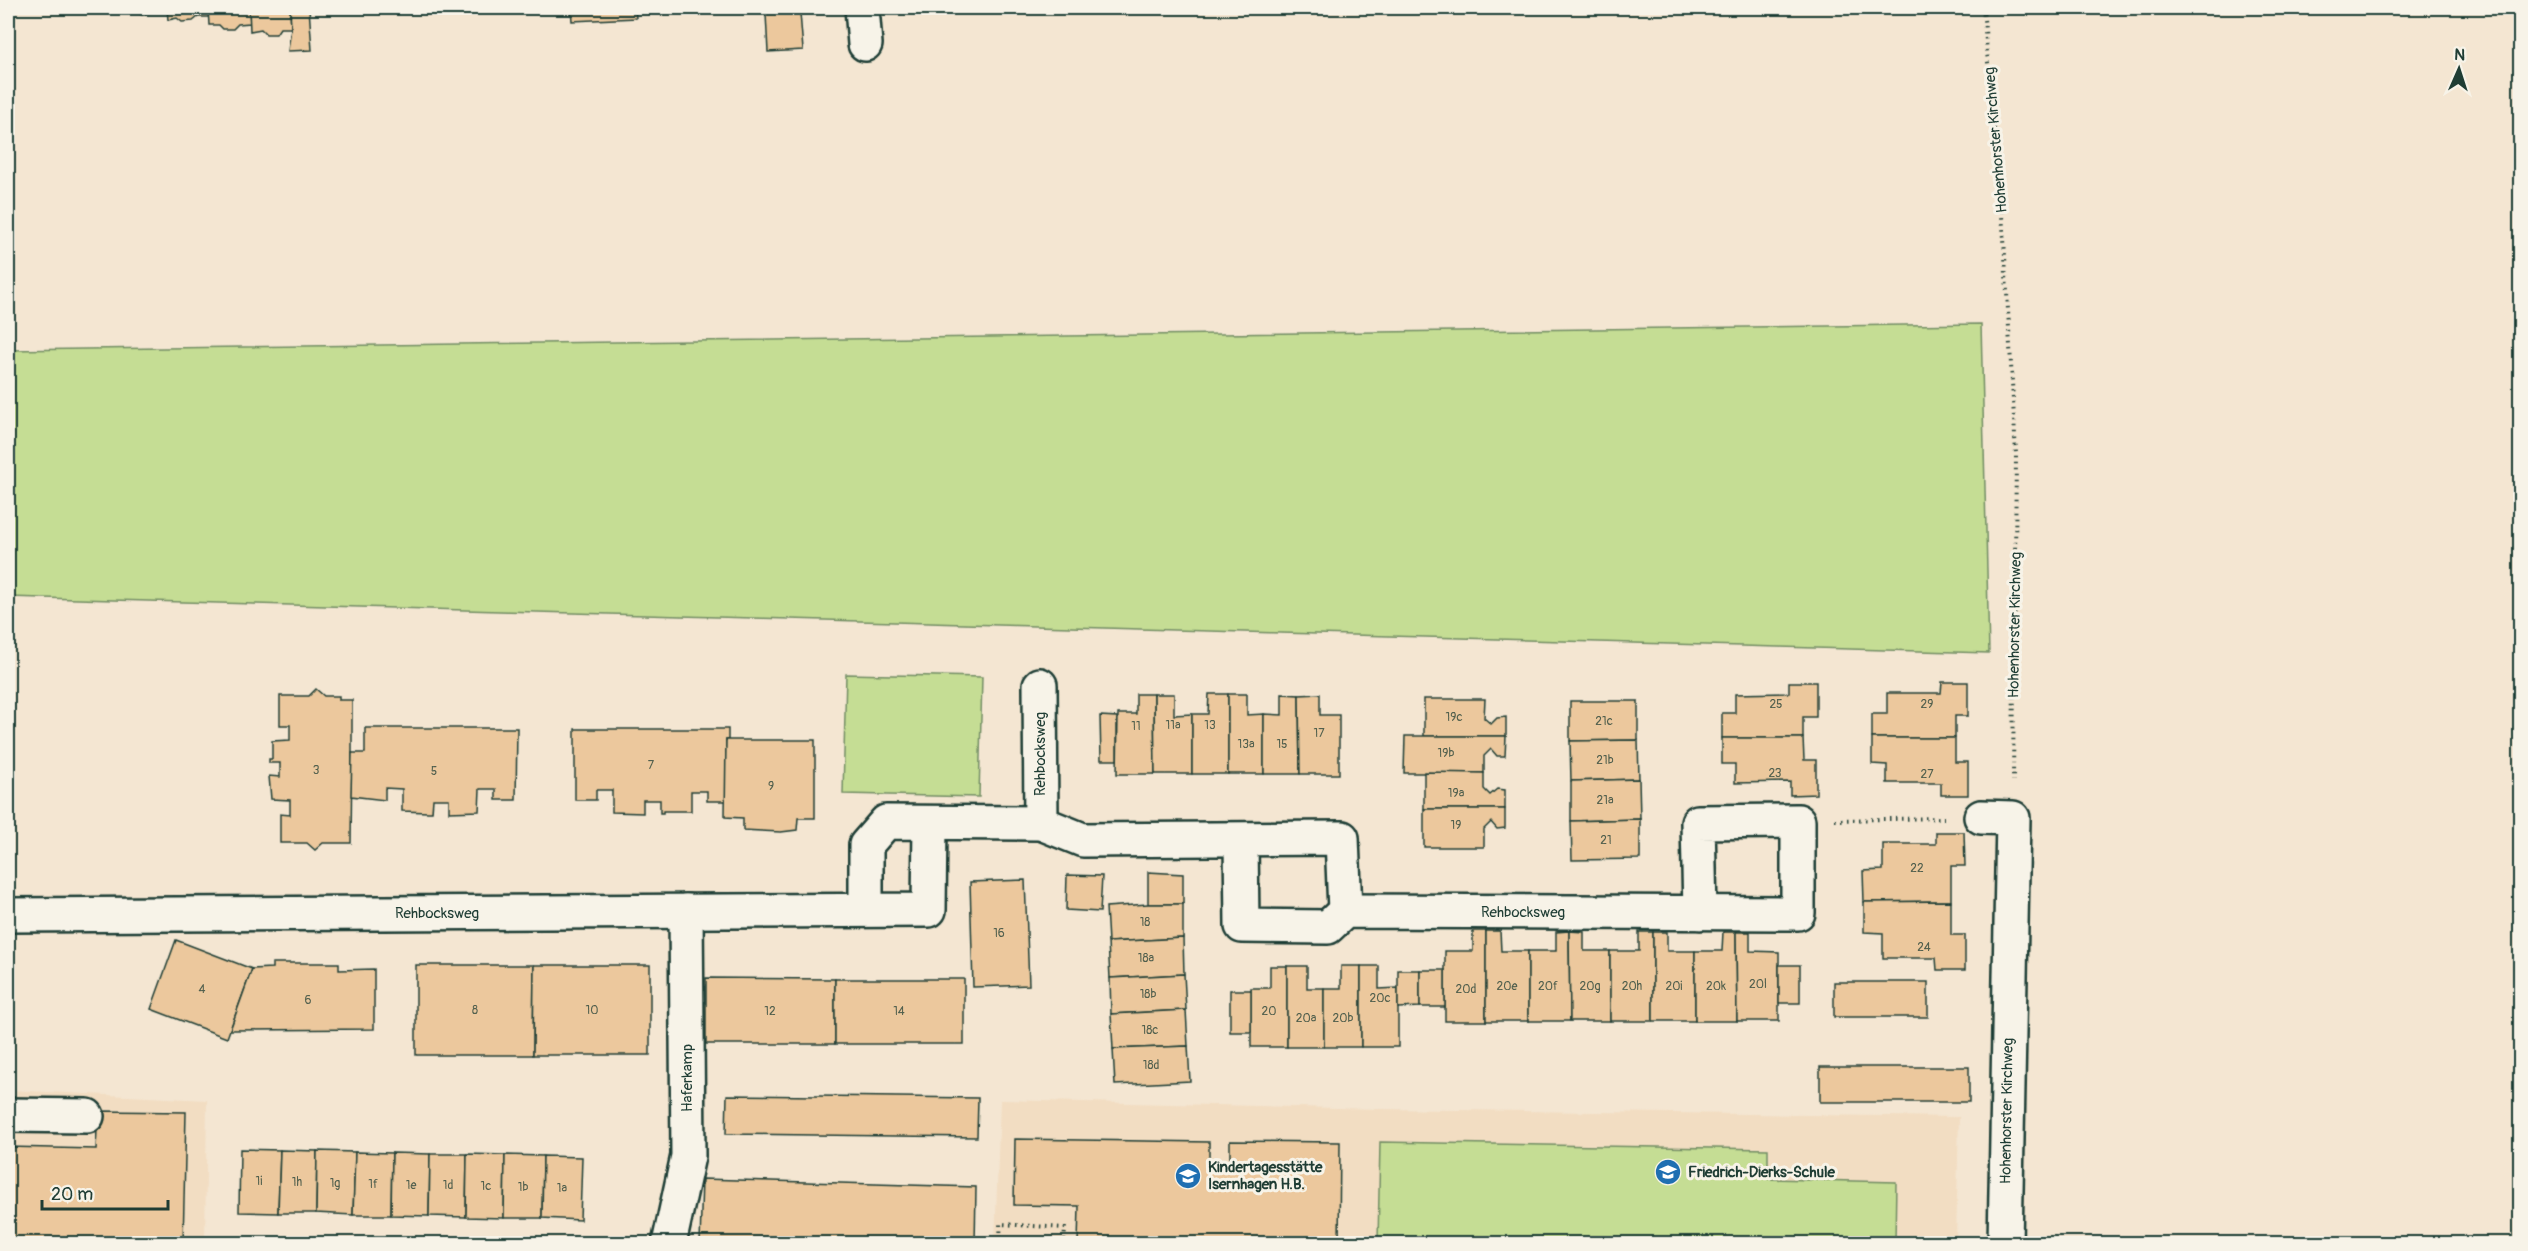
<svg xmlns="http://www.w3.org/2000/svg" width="2528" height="1251" viewBox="0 0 2528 1251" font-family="Pangolin,sans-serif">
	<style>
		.built { fill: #f2ddc2 }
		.green { fill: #c5dd94; stroke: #728d64; stroke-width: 1.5 }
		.building { fill: #ecc89d; stroke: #1f3d34; stroke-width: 1.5 }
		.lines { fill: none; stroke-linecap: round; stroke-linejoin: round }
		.minor-casing { stroke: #1f3d34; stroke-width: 38 }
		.path { stroke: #1f3d34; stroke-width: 4; stroke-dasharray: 1.5 4.5; stroke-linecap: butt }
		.minor { stroke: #f7f3e8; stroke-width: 33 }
		.labels { text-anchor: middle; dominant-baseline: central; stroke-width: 6; stroke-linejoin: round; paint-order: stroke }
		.number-label { font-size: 12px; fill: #52604e }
		.street-label { font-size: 15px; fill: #1f3d34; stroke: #f7f3e8 }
		.poi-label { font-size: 15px; font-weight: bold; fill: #1f3d34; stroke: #f7f3e8; text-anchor: start }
	</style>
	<rect width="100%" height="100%" fill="#f4e6d2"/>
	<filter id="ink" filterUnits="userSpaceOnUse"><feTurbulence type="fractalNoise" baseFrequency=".0167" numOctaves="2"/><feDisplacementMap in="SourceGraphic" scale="12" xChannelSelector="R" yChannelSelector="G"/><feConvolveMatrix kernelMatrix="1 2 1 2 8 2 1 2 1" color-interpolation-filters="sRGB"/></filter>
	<g filter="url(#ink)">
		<!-- built -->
		<g class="built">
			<polygon points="8,1090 207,1100 205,1243 8,1244"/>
			<polygon points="1000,1100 1381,1109 1959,1117 1956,1243 995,1244"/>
		</g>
		<!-- green -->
		<g class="green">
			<polygon points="1981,324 1989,653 8,597 8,350"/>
			<polygon points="846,674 982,677 979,797 843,794"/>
			<polygon points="1380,1142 1768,1149 1768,1179 1896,1182 1895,1243 1378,1243"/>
		</g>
		<!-- building -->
		<g class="building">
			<polygon points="127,8 167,8 168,10 158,10 142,15 137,12 127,12"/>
			<polygon points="167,8 208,8 209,17 198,17 193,21 182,22 177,18 168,20"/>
			<polygon points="208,8 249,8 250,23 238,24 233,29 223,29 219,25 209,25"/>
			<polygon points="249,8 290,8 291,28 280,28 276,34 266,34 261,29 250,31"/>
			<polygon points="290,8 309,8 312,50 288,51 291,28"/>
			<polygon points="571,8 635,8 636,18 572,21"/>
			<polygon points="770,8 806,8 806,13 800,13 803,50 768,52 766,14 771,13"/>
			<polygon points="1789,682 1816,682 1816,717 1803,717 1803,738 1722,738 1722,713 1735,713 1735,694 1789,693"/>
			<polygon points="1942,682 1968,682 1968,716 1955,716 1955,738 1872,738 1872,714 1887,714 1887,693 1941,693"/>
			<polygon points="316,689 324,696 339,696 339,700 352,700 352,753 351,843 323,843 315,850 307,843 280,843 280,814 290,815 290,800 271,799 269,776 280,777 280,763 269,763 269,759 272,759 272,741 290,740 290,725 280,725 280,696 309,696"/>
			<polygon points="1136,694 1154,694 1155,774 1117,774 1118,714 1136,714"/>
			<polygon points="1154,694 1174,694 1174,715 1192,714 1192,774 1155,774"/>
			<polygon points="1209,694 1228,694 1228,774 1192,774 1192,714 1208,714"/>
			<polygon points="1228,694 1247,694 1247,715 1264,714 1264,774 1228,774"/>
			<polygon points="1282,694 1299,695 1300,774 1264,774 1264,714 1282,715"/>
			<polygon points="1320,694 1320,715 1339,715 1339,774 1300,774 1299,695"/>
			<polygon points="1424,699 1485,699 1484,718 1491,724 1497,718 1506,717 1506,736 1424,736"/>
			<polygon points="1570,701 1638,701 1638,740 1570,741"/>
			<polygon points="1100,716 1117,717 1117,760 1101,760"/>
			<polygon points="365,728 517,728 516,800 496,800 496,789 480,789 479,811 449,812 449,799 433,799 432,812 428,812 402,811 402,789 385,788 385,800 351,796 352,753 365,753"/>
			<polygon points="575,729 728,729 728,740 726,740 726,801 707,801 707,791 691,791 691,811 663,811 663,813 660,813 660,800 643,800 643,813 612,812 612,790 596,790 596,800 575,800"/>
			<polygon points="1405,736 1506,736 1505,756 1497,756 1491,749 1484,756 1484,773 1404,773"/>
			<polygon points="1722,738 1803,738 1804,760 1816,760 1816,794 1790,795 1790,782 1735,783 1735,764 1722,764"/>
			<polygon points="1872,738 1955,738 1955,762 1968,762 1968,795 1941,795 1941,783 1887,783 1887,765 1872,764"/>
			<polygon points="726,740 815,740 815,818 798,818 797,830 781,832 743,830 743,818 725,817"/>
			<polygon points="1638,740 1639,779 1571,781 1570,741"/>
			<polygon points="1424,772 1484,773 1484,789 1490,795 1497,789 1505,790 1505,809 1424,809"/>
			<polygon points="1639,779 1640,819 1571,821 1571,781"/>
			<polygon points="1424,809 1505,809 1505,828 1497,829 1491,822 1484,829 1484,847 1424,847"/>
			<polygon points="1640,819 1640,859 1572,860 1571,821"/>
			<polygon points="1936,832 1964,832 1965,866 1951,866 1951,901 1864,902 1863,871 1883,870 1883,844 1936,844"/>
			<polygon points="1148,872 1183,874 1183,904 1148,904"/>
			<polygon points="1067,875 1102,876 1100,912 1066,910"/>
			<polygon points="1025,880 1029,985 973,987 970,882"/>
			<polygon points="1951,901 1951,935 1965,935 1965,970 1937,970 1936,958 1883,958 1883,933 1864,932 1864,902"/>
			<polygon points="1148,904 1183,904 1183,938 1108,942 1106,907"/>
			<polygon points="1473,931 1486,931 1486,1021 1445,1021 1445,951 1473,951"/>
			<polygon points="1486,931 1500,931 1501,951 1528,951 1528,1021 1486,1021"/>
			<polygon points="1569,931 1570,1021 1528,1021 1528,951 1556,951 1556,932"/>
			<polygon points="1569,931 1584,932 1584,951 1610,951 1610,1021 1570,1021"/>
			<polygon points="1639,932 1653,932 1653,1021 1610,1021 1610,951 1639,951"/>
			<polygon points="1653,932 1667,932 1667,951 1695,951 1695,1021 1653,1021"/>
			<polygon points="1723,932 1736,932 1737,1021 1695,1021 1695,951 1722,951"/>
			<polygon points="1736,932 1750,932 1750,951 1779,952 1779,1021 1737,1021"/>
			<polygon points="1183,938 1184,974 1110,978 1108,942"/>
			<polygon points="176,940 252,969 227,1038 151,1009"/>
			<polygon points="272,963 339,963 339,970 374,969 374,1029 230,1030 252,969 272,968"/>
			<polygon points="416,965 534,965 533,1055 416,1055"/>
			<polygon points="534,965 650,965 650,1055 533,1055"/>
			<rect x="1779" y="965" width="21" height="38"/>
			<polygon points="1270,966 1287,966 1287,1047 1251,1047 1251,988 1270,988"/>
			<polygon points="1287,966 1307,966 1307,988 1324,988 1324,1047 1287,1047"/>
			<polygon points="1341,966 1361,966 1361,1047 1324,1047 1324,988 1341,988"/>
			<polygon points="1361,966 1379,966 1379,989 1398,988 1398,1047 1361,1047"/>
			<polygon points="1398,970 1420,970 1420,1007 1398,1008"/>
			<rect x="1420" y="970" width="25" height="37"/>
			<polygon points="1184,974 1186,1010 1111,1014 1110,978"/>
			<polygon points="706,978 835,979 835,1044 706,1044"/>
			<rect x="835" y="979" width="129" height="65"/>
			<rect x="1834" y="982" width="94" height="35"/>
			<rect x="1230" y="990" width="21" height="42"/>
			<polygon points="1186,1010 1188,1046 1113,1049 1111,1014"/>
			<polygon points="1188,1046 1190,1081 1115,1085 1113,1049"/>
			<rect x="1820" y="1067" width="149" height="35"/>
			<polygon points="727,1095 978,1098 977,1137 726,1134"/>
			<polygon points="98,1111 186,1112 183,1244 8,1244 8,1147 96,1149"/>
			<polygon points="1015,1139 1209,1142 1209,1169 1230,1169 1230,1141 1340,1142 1339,1244 1078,1244 1079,1206 1014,1205"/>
			<polygon points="240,1149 280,1150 278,1213 239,1212"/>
			<polygon points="280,1150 317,1151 316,1213 278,1213"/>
			<polygon points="317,1151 355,1152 353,1215 316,1213"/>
			<polygon points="355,1152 392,1153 391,1215 353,1215"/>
			<polygon points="392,1153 430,1154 429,1216 391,1215"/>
			<polygon points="430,1154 467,1154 466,1217 429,1216"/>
			<polygon points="467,1154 505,1155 504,1218 466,1217"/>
			<polygon points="505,1155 543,1156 542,1218 504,1218"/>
			<polygon points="543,1156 582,1157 580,1220 542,1218"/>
			<polygon points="702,1179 976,1187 975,1244 700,1244"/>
		</g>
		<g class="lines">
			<!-- minor casing -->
			<g class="minor-casing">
				<g id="minor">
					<polyline points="862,8 865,44"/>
					<polyline points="1040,685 1041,823"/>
					<polyline points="1981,817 2013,818 2005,1244"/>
					<polyline points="1241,840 1242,926 1328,927 1345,911 1798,913 1798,821 1698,822 1700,913"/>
					<polyline points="866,909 866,845 886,822 1041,823 1083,840 1342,838 1345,911"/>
					<polyline points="8,915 929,910 930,823"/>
					<polyline points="8,1115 87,1116"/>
					<polyline points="669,1244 688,1156 686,911"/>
				</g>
			</g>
			<!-- path -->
			<g class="path">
				<polyline points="1983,8 2004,238 2016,454 2013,781"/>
				<polyline points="1835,820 1944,818"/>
				<polyline points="1001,1244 1000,1224 1065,1228 1064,1244"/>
			</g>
			<!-- minor -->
			<use href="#minor" class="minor"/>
		</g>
	</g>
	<!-- icons -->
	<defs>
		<g id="school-disc" transform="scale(1.35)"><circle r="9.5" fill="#1f6fb2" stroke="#f7f3e8"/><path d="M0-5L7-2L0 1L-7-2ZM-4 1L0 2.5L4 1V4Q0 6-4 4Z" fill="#fff"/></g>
	</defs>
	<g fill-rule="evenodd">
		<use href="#school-disc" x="1668" y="1172"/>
		<use href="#school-disc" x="1188" y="1176"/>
	</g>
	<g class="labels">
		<!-- number labels -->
		<g class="number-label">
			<text x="1776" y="704">25</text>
			<text x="1927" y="704">29</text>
			<text x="1454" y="717">19c</text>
			<text x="1604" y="721">21c</text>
			<text x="1173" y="725">11a</text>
			<text x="1210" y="725">13</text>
			<text x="1136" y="726">11</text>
			<text x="1319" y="733">17</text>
			<text x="1246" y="744">13a</text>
			<text x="1282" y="744">15</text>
			<text x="1446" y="753">19b</text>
			<text x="1605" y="760">21b</text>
			<text x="651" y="765">7</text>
			<text x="316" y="770">3</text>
			<text x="434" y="771">5</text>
			<text x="1775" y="773">23</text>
			<text x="1927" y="774">27</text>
			<text x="771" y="786">9</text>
			<text x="1456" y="793">19a</text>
			<text x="1605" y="800">21a</text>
			<text x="1456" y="825">19</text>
			<text x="1606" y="840">21</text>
			<text x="1917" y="868">22</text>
			<text x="1145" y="922">18</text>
			<text x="999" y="933">16</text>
			<text x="1924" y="947">24</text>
			<text x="1146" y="958">18a</text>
			<text x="1758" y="984">20l</text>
			<text x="1507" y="986">20e</text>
			<text x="1548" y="986">20f</text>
			<text x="1590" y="986">20g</text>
			<text x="1632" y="986">20h</text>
			<text x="1674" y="986">20i</text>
			<text x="1716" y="986">20k</text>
			<text x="202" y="989">4</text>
			<text x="1466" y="989">20d</text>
			<text x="1148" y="994">18b</text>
			<text x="1380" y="998">20c</text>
			<text x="308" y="1000">6</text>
			<text x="475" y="1010">8</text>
			<text x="592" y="1010">10</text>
			<text x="770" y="1011">12</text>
			<text x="899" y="1011">14</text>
			<text x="1269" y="1011">20</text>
			<text x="1306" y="1018">20a</text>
			<text x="1343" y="1018">20b</text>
			<text x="1150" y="1030">18c</text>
			<text x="1151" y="1065">18d</text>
			<text x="259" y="1181">1i</text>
			<text x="297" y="1182">1h</text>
			<text x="335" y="1183">1g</text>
			<text x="373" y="1184">1f</text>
			<text x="411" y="1185">1e</text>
			<text x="448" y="1185">1d</text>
			<text x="486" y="1186">1c</text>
			<text x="523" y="1187">1b</text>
			<text x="562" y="1188">1a</text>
		</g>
		<!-- street labels -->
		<g class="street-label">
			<text transform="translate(1996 140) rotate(-95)">Hohenhorster Kirchweg</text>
			<text transform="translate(2015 625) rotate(-89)">Hohenhorster Kirchweg</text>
			<text transform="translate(1040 754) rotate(-90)">Rehbocksweg</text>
			<text x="1523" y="912">Rehbocksweg</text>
			<text x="437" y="913">Rehbocksweg</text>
			<text transform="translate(687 1078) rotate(-90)">Haferkamp</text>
			<text transform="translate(2007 1111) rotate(-89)">Hohenhorster Kirchweg</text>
		</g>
		<!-- poi labels -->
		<g class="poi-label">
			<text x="1208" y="1167">Kindertagesstätte<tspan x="1208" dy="17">Isernhagen H.B.</tspan></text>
			<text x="1688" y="1172">Friedrich-Dierks-Schule</text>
		</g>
	</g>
	<!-- margin -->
	<rect width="2528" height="1251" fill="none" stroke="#f7f3e8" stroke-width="30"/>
	<rect x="15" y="15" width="2498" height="1221" fill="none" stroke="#1f3d34" stroke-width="2" filter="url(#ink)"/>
	<!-- north arrow -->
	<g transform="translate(2459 69) rotate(3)" stroke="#f7f3e8" stroke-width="4.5" paint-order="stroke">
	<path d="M0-4.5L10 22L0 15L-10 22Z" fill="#1f3d34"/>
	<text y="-9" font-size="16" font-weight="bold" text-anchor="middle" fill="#1f3d34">N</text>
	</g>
	<!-- scale -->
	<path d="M42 1200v9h126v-9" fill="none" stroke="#1f3d34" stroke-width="3"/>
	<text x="51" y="1200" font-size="18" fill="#1f3d34" stroke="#f7f3e8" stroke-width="4.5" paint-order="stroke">20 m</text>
</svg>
